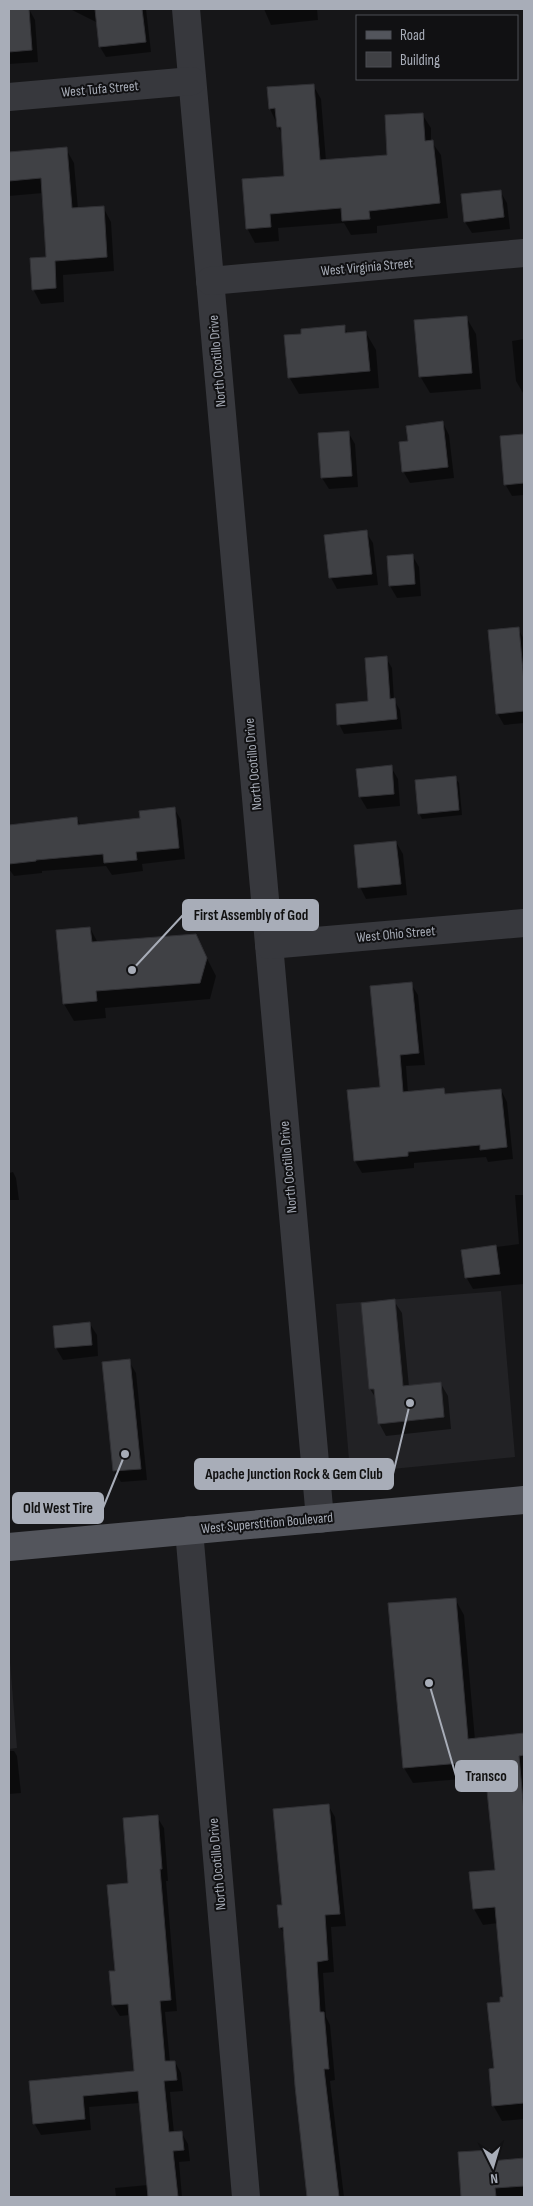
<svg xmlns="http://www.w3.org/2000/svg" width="533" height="2206" viewBox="0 0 533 2206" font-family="'Sofia Sans Condensed',sans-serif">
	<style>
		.built { fill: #222225 }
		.shadow { fill: #0007 }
		.building { fill: #404145; stroke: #303034 }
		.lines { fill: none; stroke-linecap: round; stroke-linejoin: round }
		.minor { stroke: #37383d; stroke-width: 28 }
		.major { stroke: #53555c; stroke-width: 28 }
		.labels { text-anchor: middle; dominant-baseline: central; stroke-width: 4; stroke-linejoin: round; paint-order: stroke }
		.street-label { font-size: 14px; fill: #a8adb8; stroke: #111113 }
		.leader { fill: none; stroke: #a8adb8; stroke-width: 2 }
		.callout-dot { fill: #a8adb8; stroke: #111113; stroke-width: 2 }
		.callout { fill: #a8adb8; stroke: #a8adb8; stroke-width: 2 }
		.callout-label { font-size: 15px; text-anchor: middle; font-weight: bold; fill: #111 }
	</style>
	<rect width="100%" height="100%" fill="#161618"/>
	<!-- built -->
	<g class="built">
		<polygon points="501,1291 515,1457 361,1472 349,1460 336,1304"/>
		<polygon points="9,1649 17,1748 9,1749"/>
	</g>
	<!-- shadow -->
	<g class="shadow">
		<polygon points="10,9 29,9 35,20 38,62 9,64"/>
		<polygon points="70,9 146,9 151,52 106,57 100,47 98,23"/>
		<polygon points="264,9 317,9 318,20 271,25"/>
		<polygon points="313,85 321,99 326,161 388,156 422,114 431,128 431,141 441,155 448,218 377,226 377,233 351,235 344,223 278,228 279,241 255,243 247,228 285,177 282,135 270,109"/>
		<polygon points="66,149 74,163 78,209 103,207 111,222 114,271 63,275 64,302 41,304 33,289 47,259 43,193 9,196 9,153"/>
		<polygon points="500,191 507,203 510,229 472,233 465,222"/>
		<polygon points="466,317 476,334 481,389 430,393 420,376"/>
		<polygon points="344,326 348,334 366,333 376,350 379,388 299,394 289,377 302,335"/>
		<polygon points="524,339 524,393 523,393 516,381 512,341"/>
		<polygon points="443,423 449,435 454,478 410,483 403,471 409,442"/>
		<polygon points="348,432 355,444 358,487 329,489 322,478"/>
		<polygon points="524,435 524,495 512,496 505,484 502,437"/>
		<polygon points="366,532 373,543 378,585 337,589 331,578"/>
		<polygon points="412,555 419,567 421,596 397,598 390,586"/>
		<polygon points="518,629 524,639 524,723 504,725 497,713"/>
		<polygon points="386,658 392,668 394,700 400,710 402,729 344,734 339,724 369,702"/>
		<polygon points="391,767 398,779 400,806 367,809 360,797 357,770"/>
		<polygon points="455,778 459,783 462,815 422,819 419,813"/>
		<polygon points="174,808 181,820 185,859 142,864 143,871 112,875 106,866 42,871 42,873 14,876 9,869 9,826 77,818 81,826 141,820"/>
		<polygon points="396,842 403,854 407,895 366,899 360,887"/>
		<polygon points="90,928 98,943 195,935 216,976 210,999 105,1008 106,1018 74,1021 64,1004"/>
		<polygon points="411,984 418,995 425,1065 406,1066 408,1093 444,1090 446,1095 501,1090 507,1102 513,1159 488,1162 486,1157 414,1163 414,1168 362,1173 355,1161 381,1088"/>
		<polygon points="13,1172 16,1178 19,1200 9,1200 9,1173"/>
		<polygon points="515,1195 524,1195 524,1284 473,1289 466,1277 463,1251 519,1244"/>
		<polygon points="394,1301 402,1313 409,1387 441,1384 448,1396 451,1429 386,1436 379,1423 377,1400 370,1389"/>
		<polygon points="90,1324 97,1335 98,1356 63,1360 56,1348 54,1327"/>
		<polygon points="129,1361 136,1373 147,1480 121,1482 114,1471"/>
		<polygon points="455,1599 464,1615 475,1740 524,1734 524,2119 502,2121 493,2105 502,2003 504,1998 498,1923 483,1925 474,1909 471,1873 496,1871 487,1777 413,1783 404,1768"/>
		<polygon points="9,1751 14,1751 17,1756 21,1793 9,1794"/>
		<polygon points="328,1805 335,1817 346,1926 331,1927 334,1972 323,1973 326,2017 330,2025 335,2080 330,2081 344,2197 309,2197 296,2086 285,1935 280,1927 283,1906"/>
		<polygon points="157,1817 164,1828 168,1881 166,1881 177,2011 165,2012 170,2062 175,2062 181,2073 183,2091 170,2092 174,2133 181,2132 188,2144 190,2161 179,2162 182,2197 116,2197 115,2188 148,2185 140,2103 89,2107 91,2130 41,2135 34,2123 31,2082 135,2073 130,2015 120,2016 113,2005 130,1884"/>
		<polygon points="489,2151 495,2162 524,2159 524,2197 462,2197 459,2153"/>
	</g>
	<!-- building -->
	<g class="building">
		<polygon points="9,9 29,9 32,50 9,52"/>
		<polygon points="95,9 142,9 146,42 99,47"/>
		<polygon points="314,84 320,160 387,155 385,115 423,113 425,141 433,140 440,203 369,211 370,219 342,221 341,208 270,214 271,227 246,229 242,179 284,176 281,127 277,127 275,108 269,109 267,87"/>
		<polygon points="67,147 72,208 104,206 107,257 55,261 56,288 32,290 30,258 46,257 41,178 9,181 9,152"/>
		<polygon points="501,190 504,217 464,222 461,194"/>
		<polygon points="467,316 472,373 419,377 414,320"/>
		<polygon points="345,325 345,333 366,331 370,371 288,378 284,335 301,334 301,329"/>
		<polygon points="443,421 448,467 402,472 399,442 408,441 406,426"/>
		<polygon points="349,431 352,476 321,478 318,433"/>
		<polygon points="524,434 524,483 504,485 500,436"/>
		<polygon points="367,530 372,574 329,578 324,535"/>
		<polygon points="413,554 415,584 389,586 387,556"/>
		<polygon points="519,627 524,682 524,711 496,714 488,630"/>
		<polygon points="387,656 390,699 395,698 397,719 337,725 336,704 368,701 365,658"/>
		<polygon points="392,765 394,794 359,797 356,769"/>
		<polygon points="456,776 459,810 418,814 415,780"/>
		<polygon points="175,807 179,848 136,852 137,860 104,863 103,854 36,860 36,861 9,864 9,825 77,817 78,825 140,818 139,811"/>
		<polygon points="396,841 401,884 358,888 354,845"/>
		<polygon points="90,927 92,942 196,934 207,958 200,983 96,991 97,1001 63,1004 56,930"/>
		<polygon points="412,982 419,1053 400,1055 403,1092 444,1088 445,1094 501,1089 507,1147 480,1150 480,1145 408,1152 408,1156 354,1161 347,1090 380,1087 370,986"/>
		<polygon points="496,1245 500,1274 465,1278 461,1250"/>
		<polygon points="395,1299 403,1386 441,1382 444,1417 378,1424 374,1389 369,1389 361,1303"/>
		<polygon points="90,1322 92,1345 55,1348 53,1326"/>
		<polygon points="130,1359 141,1469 113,1471 102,1362"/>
		<polygon points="456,1598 468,1739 524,1733 524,1755 519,1756 524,1812 524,2103 492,2106 489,2069 494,2068 487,2003 500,2002 500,1997 503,1997 495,1907 473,1909 469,1872 495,1870 484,1761 403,1768 388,1603"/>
		<polygon points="329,1804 340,1914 325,1915 328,1960 317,1962 320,2012 324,2012 329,2069 324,2069 339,2197 307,2197 295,2086 283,1927 279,1928 277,1905 282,1905 273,1809"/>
		<polygon points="158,1815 162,1869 160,1869 171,2000 160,2001 165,2061 175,2061 177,2080 164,2081 169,2132 182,2131 184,2150 173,2151 178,2197 148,2197 138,2091 83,2096 85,2119 33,2124 29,2081 134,2071 128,2004 112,2005 109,1971 115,1971 107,1885 128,1883 123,1818"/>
		<polygon points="490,2150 491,2161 524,2158 524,2186 495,2188 496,2197 461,2197 458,2152"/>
	</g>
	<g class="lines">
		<!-- minor -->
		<g class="minor">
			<polyline points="186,9 320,1519"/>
			<polyline points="9,97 192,81"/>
			<polyline points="210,281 524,253"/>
			<polyline points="269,945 524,923"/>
			<polyline points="189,1530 246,2197"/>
		</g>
		<!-- major -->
		<polyline class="major" points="9,1547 524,1500"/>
	</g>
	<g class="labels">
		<!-- street labels -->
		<g class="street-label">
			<text transform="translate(100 89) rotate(-5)">West Tufa Street</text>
			<text transform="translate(367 267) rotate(-5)">West Virginia Street</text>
			<text transform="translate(217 361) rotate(-95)">North Ocotillo Drive</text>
			<text transform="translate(253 764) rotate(-95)">North Ocotillo Drive</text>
			<text transform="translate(396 934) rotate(-5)">West Ohio Street</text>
			<text transform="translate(288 1167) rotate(-95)">North Ocotillo Drive</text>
			<text transform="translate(267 1523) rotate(-5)">West Superstition Boulevard</text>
			<text transform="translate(217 1864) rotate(-95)">North Ocotillo Drive</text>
		</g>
	</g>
	<!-- callouts -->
	<path class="leader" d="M132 970L183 915M410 1403L393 1474M125 1454L103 1508M429 1683L456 1776"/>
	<g class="callout-dot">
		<circle cx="132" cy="970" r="5"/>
		<circle cx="410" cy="1403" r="5"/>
		<circle cx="125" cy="1454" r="5"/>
		<circle cx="429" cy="1683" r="5"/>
	</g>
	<g class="callout">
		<rect x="183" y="900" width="135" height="30" rx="5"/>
		<rect x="195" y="1459" width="198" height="30" rx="5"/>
		<rect x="13" y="1493" width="90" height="30" rx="5"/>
		<rect x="456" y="1761" width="61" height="30" rx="5"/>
	</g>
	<g class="callout-label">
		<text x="251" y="920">First Assembly of God</text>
		<text x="294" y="1479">Apache Junction Rock &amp; Gem Club</text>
		<text x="58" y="1513">Old West Tire</text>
		<text x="486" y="1781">Transco</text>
	</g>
	<!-- border -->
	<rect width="533" height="2206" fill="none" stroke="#a8adb8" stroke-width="20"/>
	<!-- legend -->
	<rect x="356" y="15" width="162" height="65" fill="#111113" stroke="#4d4f55"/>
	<rect x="366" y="31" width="25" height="8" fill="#53555c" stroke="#4d4f55"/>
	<text x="400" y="40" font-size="15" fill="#a8adb8">Road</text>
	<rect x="366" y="52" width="25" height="15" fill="#404145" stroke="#4d4f55"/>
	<text x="400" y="65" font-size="15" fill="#a8adb8">Building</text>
	<!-- north arrow -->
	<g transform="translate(493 2166) rotate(175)" stroke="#111113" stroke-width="4" paint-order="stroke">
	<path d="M0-4L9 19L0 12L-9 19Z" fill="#a8adb8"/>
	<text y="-8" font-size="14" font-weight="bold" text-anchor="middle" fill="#a8adb8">N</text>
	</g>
</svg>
